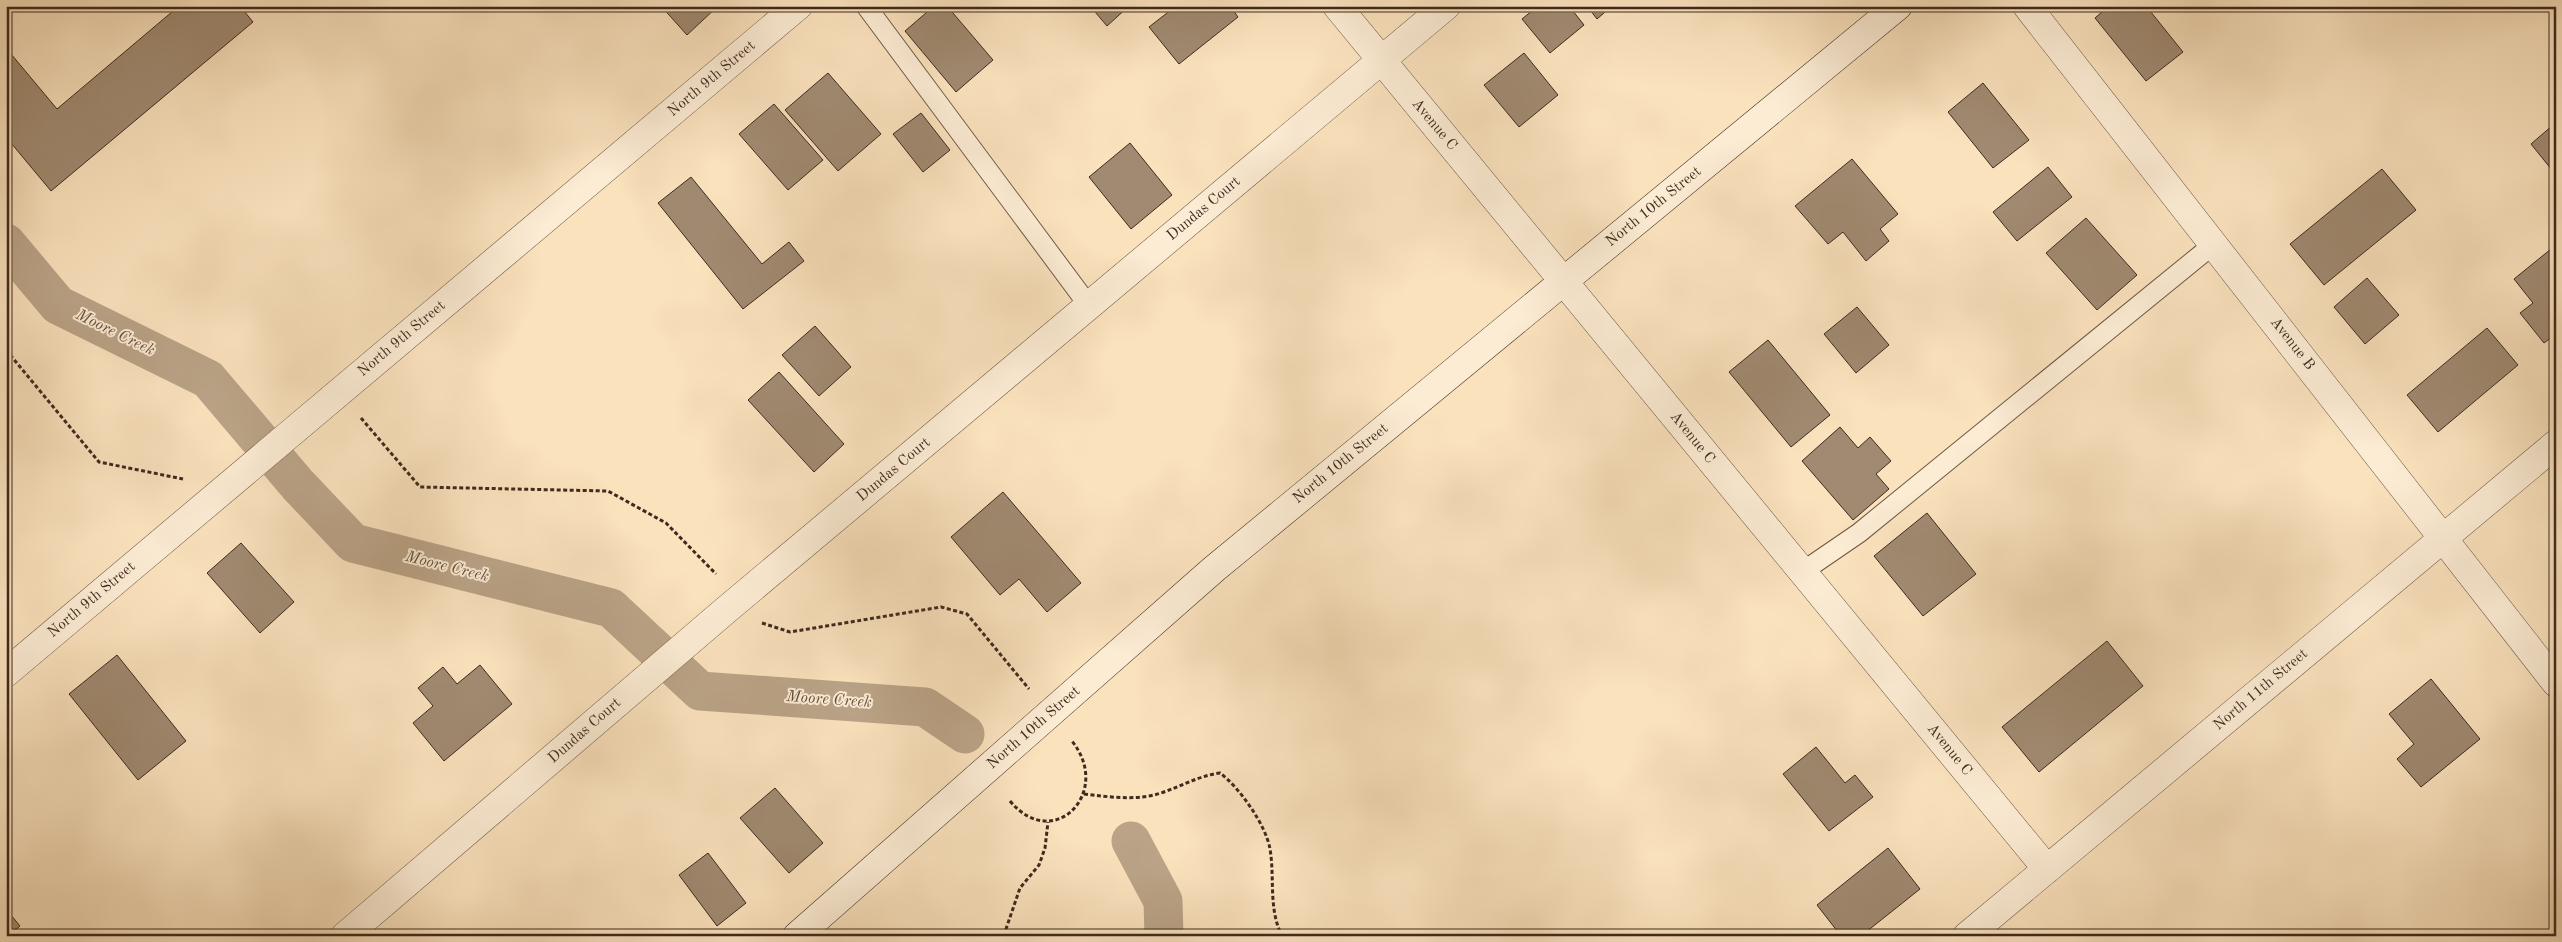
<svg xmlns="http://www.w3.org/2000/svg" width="2562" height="942" viewBox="0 0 2562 942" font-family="'Old Standard TT',serif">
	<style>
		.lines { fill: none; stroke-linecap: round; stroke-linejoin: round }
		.canal { stroke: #baa387; stroke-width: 39 }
		.building { fill: #a08a71; stroke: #3e2a1f }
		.lane-casing { stroke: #6d5846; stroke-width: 21 }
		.street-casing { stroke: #6d5846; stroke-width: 29 }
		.secondary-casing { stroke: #3e2a1f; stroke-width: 29 }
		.path { stroke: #3e2a1f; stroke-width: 3; stroke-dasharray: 4 2.5; stroke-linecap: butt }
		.lane { stroke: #fcecd4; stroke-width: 19 }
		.street { stroke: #fcecd4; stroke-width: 28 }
		.secondary { stroke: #fcecd4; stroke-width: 28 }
		.labels { text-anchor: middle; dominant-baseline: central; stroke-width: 4; stroke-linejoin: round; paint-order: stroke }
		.street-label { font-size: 15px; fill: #3e2a1f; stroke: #fcecd4 }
		.water-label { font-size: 16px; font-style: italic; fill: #634e3e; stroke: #fcecd4 }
	</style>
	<rect width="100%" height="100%" fill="#fae2bd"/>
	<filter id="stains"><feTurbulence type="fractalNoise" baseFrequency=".004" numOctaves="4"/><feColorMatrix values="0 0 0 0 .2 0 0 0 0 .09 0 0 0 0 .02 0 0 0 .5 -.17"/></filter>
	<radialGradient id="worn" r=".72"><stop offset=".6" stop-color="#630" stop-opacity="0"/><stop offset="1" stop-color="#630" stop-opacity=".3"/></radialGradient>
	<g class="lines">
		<!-- canal -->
		<g class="canal">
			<polyline points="6,243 58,305 208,379 298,485 353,543 611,608 700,691 925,707 965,734"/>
			<polyline points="1131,841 1163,901 1164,936"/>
		</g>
	</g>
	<!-- building -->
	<g class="building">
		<polygon points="179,6 240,6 253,22 51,191 6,137 6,48 57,109"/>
		<polygon points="661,6 718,6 687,35"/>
		<polygon points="934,6 947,6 993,60 956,92 905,31"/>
		<polygon points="1090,6 1129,6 1107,26"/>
		<polygon points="1176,6 1230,6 1238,17 1179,64 1149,27"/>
		<polygon points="1538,6 1569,6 1584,25 1550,53 1522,19"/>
		<polygon points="1587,6 1612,6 1597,19"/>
		<polygon points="2109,6 2146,6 2183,52 2146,81 2095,18"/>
		<polygon points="1524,53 1558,95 1519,127 1484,85"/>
		<polygon points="828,73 881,134 838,171 785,110"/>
		<polygon points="1983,83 2029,140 1993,168 1948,112"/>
		<polygon points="774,104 823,160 788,190 739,134"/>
		<polygon points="921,113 950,150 923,172 893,134"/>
		<polygon points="2553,125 2556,128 2556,175 2531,144"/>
		<polygon points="1130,143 1172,195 1131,229 1089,177"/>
		<polygon points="1852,159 1898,214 1880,229 1889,241 1866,261 1843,232 1828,244 1795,206"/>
		<polygon points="2048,167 2072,197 2017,241 1993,212"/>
		<polygon points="2382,169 2416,210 2324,285 2290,244"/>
		<polygon points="691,177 762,264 789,242 804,261 743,309 658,203"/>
		<polygon points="2086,218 2137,275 2097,310 2046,253"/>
		<polygon points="2551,249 2556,256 2556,334 2544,343 2520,313 2533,303 2514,279"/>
		<polygon points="2367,278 2399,315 2365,344 2334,307"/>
		<polygon points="1857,307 1889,345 1856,373 1824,334"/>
		<polygon points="815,326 851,367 819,396 782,355"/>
		<polygon points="2487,328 2518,365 2438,432 2407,395"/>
		<polygon points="1768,340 1830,415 1791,447 1729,372"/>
		<polygon points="779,372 844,444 814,472 748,400"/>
		<polygon points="1840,427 1858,448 1870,437 1891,461 1876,474 1889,489 1853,520 1802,461"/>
		<polygon points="1003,492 1081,583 1047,612 1019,579 1000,595 951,537"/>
		<polygon points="1927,513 1976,574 1923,616 1874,556"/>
		<polygon points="241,543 294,602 260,633 207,573"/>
		<polygon points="2107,641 2143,686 2039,772 2002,727"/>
		<polygon points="117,655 186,741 138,780 69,694"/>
		<polygon points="480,665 512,704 444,761 413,723 433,706 418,688 443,667 457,684"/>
		<polygon points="2431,679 2480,739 2421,787 2397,759 2414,744 2389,714"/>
		<polygon points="1816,747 1845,783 1855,775 1873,797 1829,831 1783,774"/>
		<polygon points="775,788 823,843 789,873 740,818"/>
		<polygon points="1888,848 1920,889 1861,936 1841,936 1817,905"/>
		<polygon points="708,853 746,903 717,926 679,875"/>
		<polygon points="6,909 20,926 8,936 6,936"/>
	</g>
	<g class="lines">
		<!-- lane casing -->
		<g class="lane-casing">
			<g id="lane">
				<polyline points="866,6 1089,306"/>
				<polyline points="1802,572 1859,533 2214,244"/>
			</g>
		</g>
		<!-- street casing -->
		<g class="street-casing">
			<g id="street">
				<polyline points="1337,6 2047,869"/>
				<polyline points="2027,6 2556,683"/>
				<polyline points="6,673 798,6"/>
				<polyline points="345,936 726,610 1446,6"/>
				<polyline points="1967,936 2556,444"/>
			</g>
		</g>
		<!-- secondary casing -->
		<g class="secondary-casing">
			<polyline id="secondary" points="797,936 1214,569 1898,6"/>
		</g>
		<!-- path -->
		<g class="path">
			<polyline points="6,350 99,462 183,479"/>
			<polyline points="361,418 420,487 608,491 666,523 716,574"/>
			<polyline points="762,623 790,632 941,607 967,614 1029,689"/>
			<path d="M1084,794c26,3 52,7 77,-1 21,-7 37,-17 59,-20 19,14 46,52 50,76 5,29 -2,59 12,87"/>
			<path d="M1010,801c44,53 104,-10 61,-61"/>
			<polyline points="1006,936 1006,929 1020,888 1039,865 1045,848 1048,822"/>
		</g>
		<!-- lane -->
		<use href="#lane" class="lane"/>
		<!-- street -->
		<use href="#street" class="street"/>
		<!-- secondary -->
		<use href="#secondary" class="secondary"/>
	</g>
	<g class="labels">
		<!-- street labels -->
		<g class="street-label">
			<text transform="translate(712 79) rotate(-40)">North 9th Street</text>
			<text transform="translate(1434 125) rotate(50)">Avenue C</text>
			<text transform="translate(1654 207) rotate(-39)">North 10th Street</text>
			<text transform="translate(1204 209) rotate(-40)">Dundas Court</text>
			<text transform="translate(402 339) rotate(-40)">North 9th Street</text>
			<text transform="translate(2292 344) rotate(52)">Avenue B</text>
			<text transform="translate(1692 438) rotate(51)">Avenue C</text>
			<text transform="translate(1341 464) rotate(-39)">North 10th Street</text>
			<text transform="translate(894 470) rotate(-40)">Dundas Court</text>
			<text transform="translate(92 600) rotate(-40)">North 9th Street</text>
			<text transform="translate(2261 690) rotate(-40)">North 11th Street</text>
			<text transform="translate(1034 728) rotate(-41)">North 10th Street</text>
			<text transform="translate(585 731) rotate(-41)">Dundas Court</text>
			<text transform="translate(1949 750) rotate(51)">Avenue C</text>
		</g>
		<!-- water labels -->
		<g class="water-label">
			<text transform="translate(115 333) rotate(26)">Moore Creek</text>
			<text transform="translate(447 567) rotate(14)">Moore Creek</text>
			<text transform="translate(829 700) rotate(4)">Moore Creek</text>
		</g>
	</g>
	<!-- margin -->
	<rect width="2562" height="942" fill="none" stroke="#fae2bd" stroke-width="25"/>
	<rect x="8" y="8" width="2547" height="927" fill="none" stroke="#3e2a1f" stroke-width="2.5"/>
	<rect x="12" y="12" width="2537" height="917" fill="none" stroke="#3e2a1f"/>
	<rect width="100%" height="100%" filter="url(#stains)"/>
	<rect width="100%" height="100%" fill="url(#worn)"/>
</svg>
